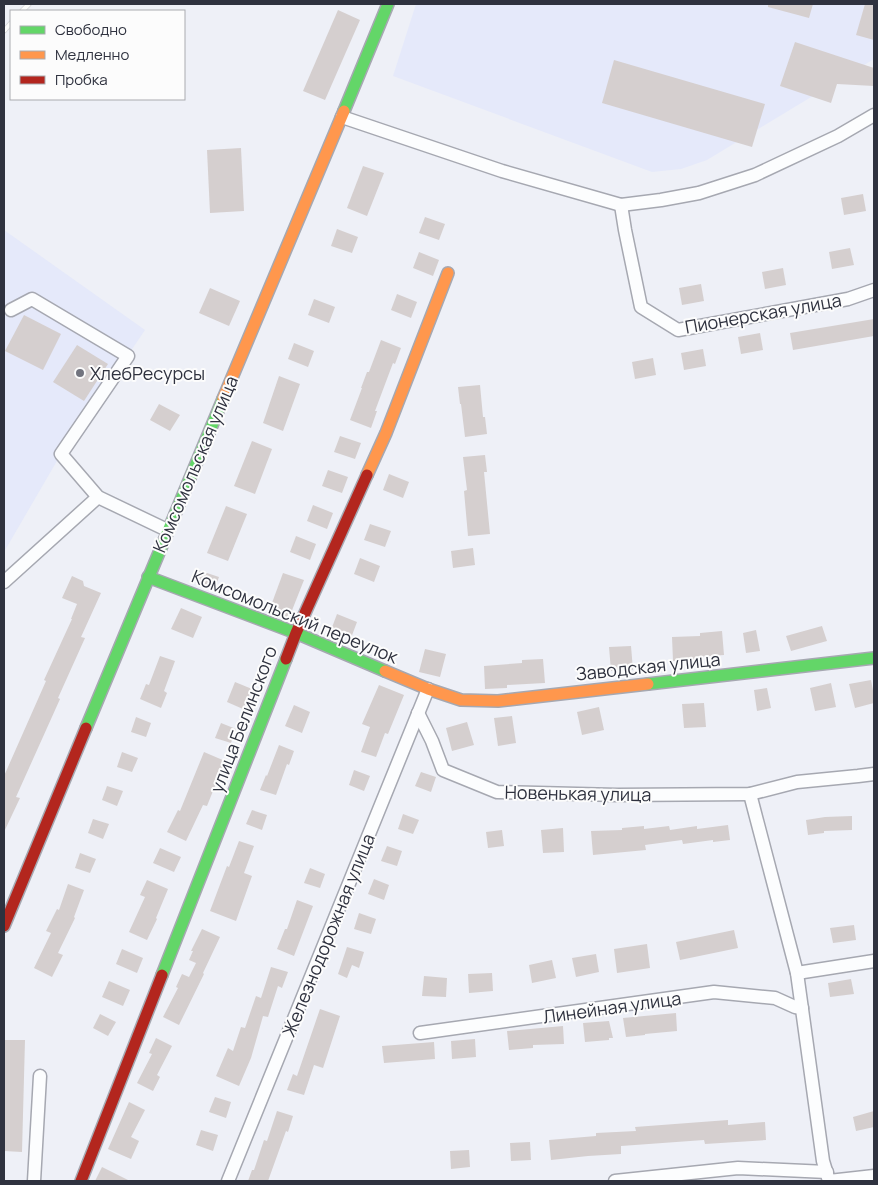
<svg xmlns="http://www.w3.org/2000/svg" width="878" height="1185" viewBox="0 0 878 1185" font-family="Manrope,sans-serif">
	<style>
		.built { fill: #e5e9fa }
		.building { fill: #d5cfcf }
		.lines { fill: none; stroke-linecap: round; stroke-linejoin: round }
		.street-casing { stroke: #a6a8b1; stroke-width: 15 }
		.fast-casing { stroke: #a6a8b1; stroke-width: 14 }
		.slow-casing { stroke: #a6a8b1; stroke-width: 14 }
		.jam-casing { stroke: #a6a8b1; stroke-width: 14 }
		.street { stroke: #fcfdfe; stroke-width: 12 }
		.fast { stroke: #63d668; stroke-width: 11 }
		.slow { stroke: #ff974d; stroke-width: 11 }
		.jam { stroke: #b3261e; stroke-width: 11 }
		.rail-casing { stroke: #d4d5d8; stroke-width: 5.5 }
		.rail { stroke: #fcfcfc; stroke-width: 4; stroke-dasharray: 11; stroke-linecap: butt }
		.poi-dot { fill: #72747f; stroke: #fcfcfc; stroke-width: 2 }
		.labels { text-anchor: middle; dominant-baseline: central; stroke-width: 4; stroke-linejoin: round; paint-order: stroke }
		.street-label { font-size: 18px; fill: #2f323f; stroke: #fcfcfc }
		.poi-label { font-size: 18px; fill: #2f323f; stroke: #fcfcfc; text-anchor: start }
	</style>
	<rect width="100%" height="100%" fill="#eef0f7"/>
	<!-- built -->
	<g class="built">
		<polygon points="416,4 874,4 874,59 707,160 681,169 652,172 393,76"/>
		<polygon points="4,230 145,330 61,454 4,552"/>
	</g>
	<!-- building -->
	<g class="building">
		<polygon points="768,4 813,4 809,18 768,7"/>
		<polygon points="865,4 874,4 874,40 856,35"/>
		<polygon points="338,10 360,20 325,100 303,91"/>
		<polygon points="795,42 874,68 874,86 837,84 831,103 780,86"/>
		<polygon points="614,60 765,104 752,147 602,103"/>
		<polygon points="241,148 244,211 210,213 207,150"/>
		<polygon points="363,166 384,173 367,216 347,208"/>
		<polygon points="863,194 866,211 844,215 841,198"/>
		<polygon points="425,217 445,224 439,240 419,233"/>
		<polygon points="337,229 358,237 352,253 331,246"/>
		<polygon points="850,248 854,265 832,269 829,252"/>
		<polygon points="419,252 439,260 433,276 413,268"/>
		<polygon points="783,268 786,285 765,289 762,272"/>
		<polygon points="701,284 704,301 682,305 679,288"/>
		<polygon points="210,288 240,301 229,326 199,313"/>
		<polygon points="397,294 417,302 411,318 391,310"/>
		<polygon points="314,299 335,307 329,323 308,315"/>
		<polygon points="24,315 61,334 43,370 5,351"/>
		<polygon points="874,319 874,336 793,350 790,333"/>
		<polygon points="760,333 763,350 741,354 738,337"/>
		<polygon points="381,340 401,348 395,364 393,363 375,411 377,411 371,428 350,420 362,388 361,388 367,372 369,372"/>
		<polygon points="294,343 314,351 308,367 288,359"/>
		<polygon points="77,345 108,364 84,401 53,382"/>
		<polygon points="703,349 706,366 684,370 681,353"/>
		<polygon points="653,358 656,375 635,379 632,362"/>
		<polygon points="279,376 300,384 283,431 263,423"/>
		<polygon points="480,385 483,417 485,417 487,434 465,437 461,404 460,404 458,387"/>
		<polygon points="159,404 180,415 170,431 150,420"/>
		<polygon points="340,436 361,443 355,459 334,452"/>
		<polygon points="252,441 272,449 255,494 234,486"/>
		<polygon points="485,455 487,472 484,472 490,534 468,536 464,491 467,490 463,457"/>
		<polygon points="328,470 348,477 342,493 322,486"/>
		<polygon points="389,474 409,482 403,498 383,490"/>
		<polygon points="313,505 333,513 327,529 307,521"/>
		<polygon points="226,506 247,514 228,561 207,553"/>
		<polygon points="370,524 391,531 385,547 364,540"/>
		<polygon points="296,536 316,544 310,560 290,552"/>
		<polygon points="473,548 475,565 453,568 451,551"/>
		<polygon points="360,558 380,566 374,582 354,574"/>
		<polygon points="198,570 219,577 214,590 194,582"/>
		<polygon points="283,573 304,580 289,618 269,611"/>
		<polygon points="72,576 83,581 84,586 101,593 81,637 85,638 58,698 60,699 16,797 20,798 4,832 4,776 46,681 44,680 72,619 71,619 77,604 62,598"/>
		<polygon points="181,608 202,617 193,638 171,629"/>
		<polygon points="337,614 357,622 351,638 331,630"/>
		<polygon points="822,626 827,641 791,651 786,636"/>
		<polygon points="756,630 760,651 746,653 743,633"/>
		<polygon points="722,631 724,655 695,657 695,660 673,661 672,637 700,636 700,633"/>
		<polygon points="631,646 633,670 611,671 609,647"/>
		<polygon points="425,649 446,654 440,677 419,672"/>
		<polygon points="160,656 175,661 164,691 167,693 161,708 140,699 146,684 149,685"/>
		<polygon points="543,659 545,683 507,685 507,688 485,689 484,666 522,663 522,660"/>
		<polygon points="871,680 874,696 874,703 855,708 849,684"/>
		<polygon points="235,682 252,689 243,709 227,702"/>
		<polygon points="831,683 836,707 815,711 810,688"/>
		<polygon points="379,685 404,695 388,734 385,733 376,757 361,752 370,727 362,724"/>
		<polygon points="767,688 771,708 757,711 754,690"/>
		<polygon points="704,703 706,727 684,728 682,704"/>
		<polygon points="294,705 310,712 302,733 285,726"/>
		<polygon points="599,707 604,730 582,735 577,712"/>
		<polygon points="512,716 516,743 498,746 494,718"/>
		<polygon points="136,717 151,723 146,737 131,732"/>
		<polygon points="467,722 474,745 452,751 446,728"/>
		<polygon points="221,723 236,729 231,743 215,738"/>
		<polygon points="279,745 294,751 289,765 287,764 276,795 260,790 266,775 267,776"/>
		<polygon points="122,752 138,758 132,772 117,767"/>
		<polygon points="204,752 225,761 207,806 203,805 186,841 167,832 178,810 180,811"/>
		<polygon points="354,770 370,776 364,791 349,785"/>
		<polygon points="421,772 436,777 431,792 415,786"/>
		<polygon points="107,786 123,791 117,806 102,800"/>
		<polygon points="252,810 267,815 262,830 246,824"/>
		<polygon points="403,814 419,820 413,834 398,829"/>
		<polygon points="852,816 852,830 824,831 824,833 808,835 806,820 825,817"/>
		<polygon points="93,819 109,824 103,839 88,833"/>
		<polygon points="728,825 730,840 713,842 713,840 683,844 682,840 645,845 646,850 593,855 591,831 622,830 622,828 644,826 644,829 669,826 670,830 697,826 697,829"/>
		<polygon points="563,828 564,852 543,853 541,830"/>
		<polygon points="502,830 504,846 488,848 486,832"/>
		<polygon points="239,841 254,846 244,873 252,876 236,921 210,911 227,866 229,867"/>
		<polygon points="387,846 402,851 397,866 381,861"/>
		<polygon points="160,848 181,857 174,872 153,863"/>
		<polygon points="80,853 96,859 90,873 75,868"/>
		<polygon points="310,868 325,874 320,888 304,883"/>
		<polygon points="374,879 389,885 384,900 368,894"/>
		<polygon points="147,880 168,889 156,918 157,919 147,940 129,932 145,897 140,895"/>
		<polygon points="68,884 84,890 74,917 75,918 58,953 63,955 52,977 34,968 51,933 46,931 57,909 59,910"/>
		<polygon points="297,900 313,906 294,956 277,949 285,929 287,929"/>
		<polygon points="359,913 376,919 371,934 354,929"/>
		<polygon points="854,925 856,940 833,943 830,928"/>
		<polygon points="202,929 220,937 203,973 204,974 179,1025 163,1017 178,988 176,987 182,974 189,977 196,963 189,960 193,951 191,951"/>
		<polygon points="734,930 738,948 680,960 676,942"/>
		<polygon points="647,944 650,968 617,973 614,949"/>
		<polygon points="347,947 364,952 359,968 352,965 347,978 338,974"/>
		<polygon points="122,949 143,958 137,973 116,964"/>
		<polygon points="596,954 599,972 576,977 572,958"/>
		<polygon points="552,960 556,978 532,983 529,965"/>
		<polygon points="271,967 288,972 282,988 278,986 268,1017 263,1016 251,1058 239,1086 216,1076 228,1048 233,1051 241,1027 245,1028 256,996 261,998"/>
		<polygon points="492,973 493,991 469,993 468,974"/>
		<polygon points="424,976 447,978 446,997 422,996"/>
		<polygon points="851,979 854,994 830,997 828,983"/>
		<polygon points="109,981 130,990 123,1006 102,997"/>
		<polygon points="320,1009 340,1016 323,1068 314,1065 304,1095 287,1090 293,1074 297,1076"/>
		<polygon points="676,1013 677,1031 645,1034 645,1035 626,1037 623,1018"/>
		<polygon points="100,1014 116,1022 108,1036 93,1028"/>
		<polygon points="609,1021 613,1038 609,1038 609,1040 585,1042 583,1023"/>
		<polygon points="563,1026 564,1044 533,1045 533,1048 509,1050 507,1031"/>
		<polygon points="156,1038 172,1046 157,1075 160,1077 153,1091 137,1083 152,1054 149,1053"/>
		<polygon points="475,1039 476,1057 452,1059 451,1041"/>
		<polygon points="4,1040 25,1040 22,1152 4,1151"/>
		<polygon points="434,1042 435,1059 384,1063 382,1046"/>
		<polygon points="215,1097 231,1102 226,1118 209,1112"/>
		<polygon points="129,1102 145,1110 131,1137 139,1141 131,1159 108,1149"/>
		<polygon points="277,1111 293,1116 288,1132 286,1131 268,1181 248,1181 252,1170 254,1170 264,1140 267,1141"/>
		<polygon points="874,1111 874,1127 856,1131 853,1117"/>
		<polygon points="728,1120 728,1125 765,1122 766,1140 705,1144 704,1140 621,1146 621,1154 588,1156 551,1160 549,1140 596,1136 596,1133 636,1131 635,1127"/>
		<polygon points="201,1130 218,1135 213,1151 196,1145"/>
		<polygon points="530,1142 531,1160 511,1161 510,1143"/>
		<polygon points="469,1150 470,1167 451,1169 450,1151"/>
		<polygon points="102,1167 130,1181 95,1181"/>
	</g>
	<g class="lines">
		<!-- street casing -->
		<g class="street-casing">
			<g id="street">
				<polyline points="342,117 502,171 621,205 661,200 699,193 755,175 838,136 874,115"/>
				<polyline points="621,205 625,230 641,307 678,330 848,299 874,290"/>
				<polyline points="11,310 32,299 128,356 61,454 98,497 167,530"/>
				<polyline points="4,582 98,497"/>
				<polyline points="418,713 432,741 443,770 497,792 617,795 750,794 797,782 858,776 874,774"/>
				<polyline points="750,794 797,973 823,1161 829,1181"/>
				<polyline points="797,973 874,961"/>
				<polyline points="420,1033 714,992 775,998 795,1007 802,1008"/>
				<polyline points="34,1181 40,1076"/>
				<polyline points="228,1181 428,689"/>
				<polyline points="615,1181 738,1168 827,1172"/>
				<polyline points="829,1181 874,1176"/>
			</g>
		</g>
		<!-- fast casing -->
		<g class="fast-casing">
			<g id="fast">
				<polyline points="344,111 388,4"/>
				<polyline points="148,577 296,633 385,671"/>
				<polyline points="648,684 874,658"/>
				<polyline points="86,728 223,399"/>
				<polyline points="162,975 286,659"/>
			</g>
		</g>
		<!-- slow casing -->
		<g class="slow-casing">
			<g id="slow">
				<polyline points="223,399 344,111"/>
				<polyline points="367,475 386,433 448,273"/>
				<polyline points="385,671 428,689 461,700 498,701 648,684"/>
			</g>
		</g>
		<!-- jam casing -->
		<g class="jam-casing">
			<g id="jam">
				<polyline points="286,659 296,633 367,475"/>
				<polyline points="4,926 86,728"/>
				<polyline points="81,1181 162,975"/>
			</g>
		</g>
		<!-- street -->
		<use href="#street" class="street"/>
		<!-- fast -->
		<use href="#fast" class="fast"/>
		<!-- slow -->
		<use href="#slow" class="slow"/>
		<!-- jam -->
		<use href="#jam" class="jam"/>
		<!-- rail casing -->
		<g class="rail-casing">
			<g id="rail">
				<polyline points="22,11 29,4"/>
				<polyline points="4,31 11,23"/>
			</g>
		</g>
		<!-- rail -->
		<use href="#rail" class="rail"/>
	</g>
	<!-- markers -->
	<circle class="poi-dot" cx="80" cy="373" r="5"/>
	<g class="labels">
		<!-- street labels -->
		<g class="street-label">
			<text transform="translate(763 313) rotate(-10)">Пионерская улица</text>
			<text transform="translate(195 464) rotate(-67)">Комсомольская улица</text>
			<text transform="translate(295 616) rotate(22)">Комсомольский переулок</text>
			<text transform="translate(648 666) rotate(-6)">Заводская улица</text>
			<text transform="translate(243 719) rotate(-69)">улица Белинского</text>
			<text transform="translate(578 793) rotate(1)">Новенькая улица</text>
			<text transform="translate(328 935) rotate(-68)">Железнодорожная улица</text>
			<text transform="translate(612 1007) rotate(-8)">Линейная улица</text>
		</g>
		<!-- poi labels -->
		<g class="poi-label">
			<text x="90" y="373">ХлебРесурсы</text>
		</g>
	</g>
	<!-- border -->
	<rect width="878" height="1185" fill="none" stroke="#2f323f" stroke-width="10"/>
	<!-- legend -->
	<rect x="10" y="10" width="175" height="90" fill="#fcfcfc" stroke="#aaabb0"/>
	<rect x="20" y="26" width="25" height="8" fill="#63d668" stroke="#aaabb0"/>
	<text x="55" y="35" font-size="15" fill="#2f323f">Свободно</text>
	<rect x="20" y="51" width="25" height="8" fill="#ff974d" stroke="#aaabb0"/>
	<text x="55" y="60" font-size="15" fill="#2f323f">Медленно</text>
	<rect x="20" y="76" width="25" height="8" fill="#b3261e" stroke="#aaabb0"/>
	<text x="55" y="85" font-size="15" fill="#2f323f">Пробка</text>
</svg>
